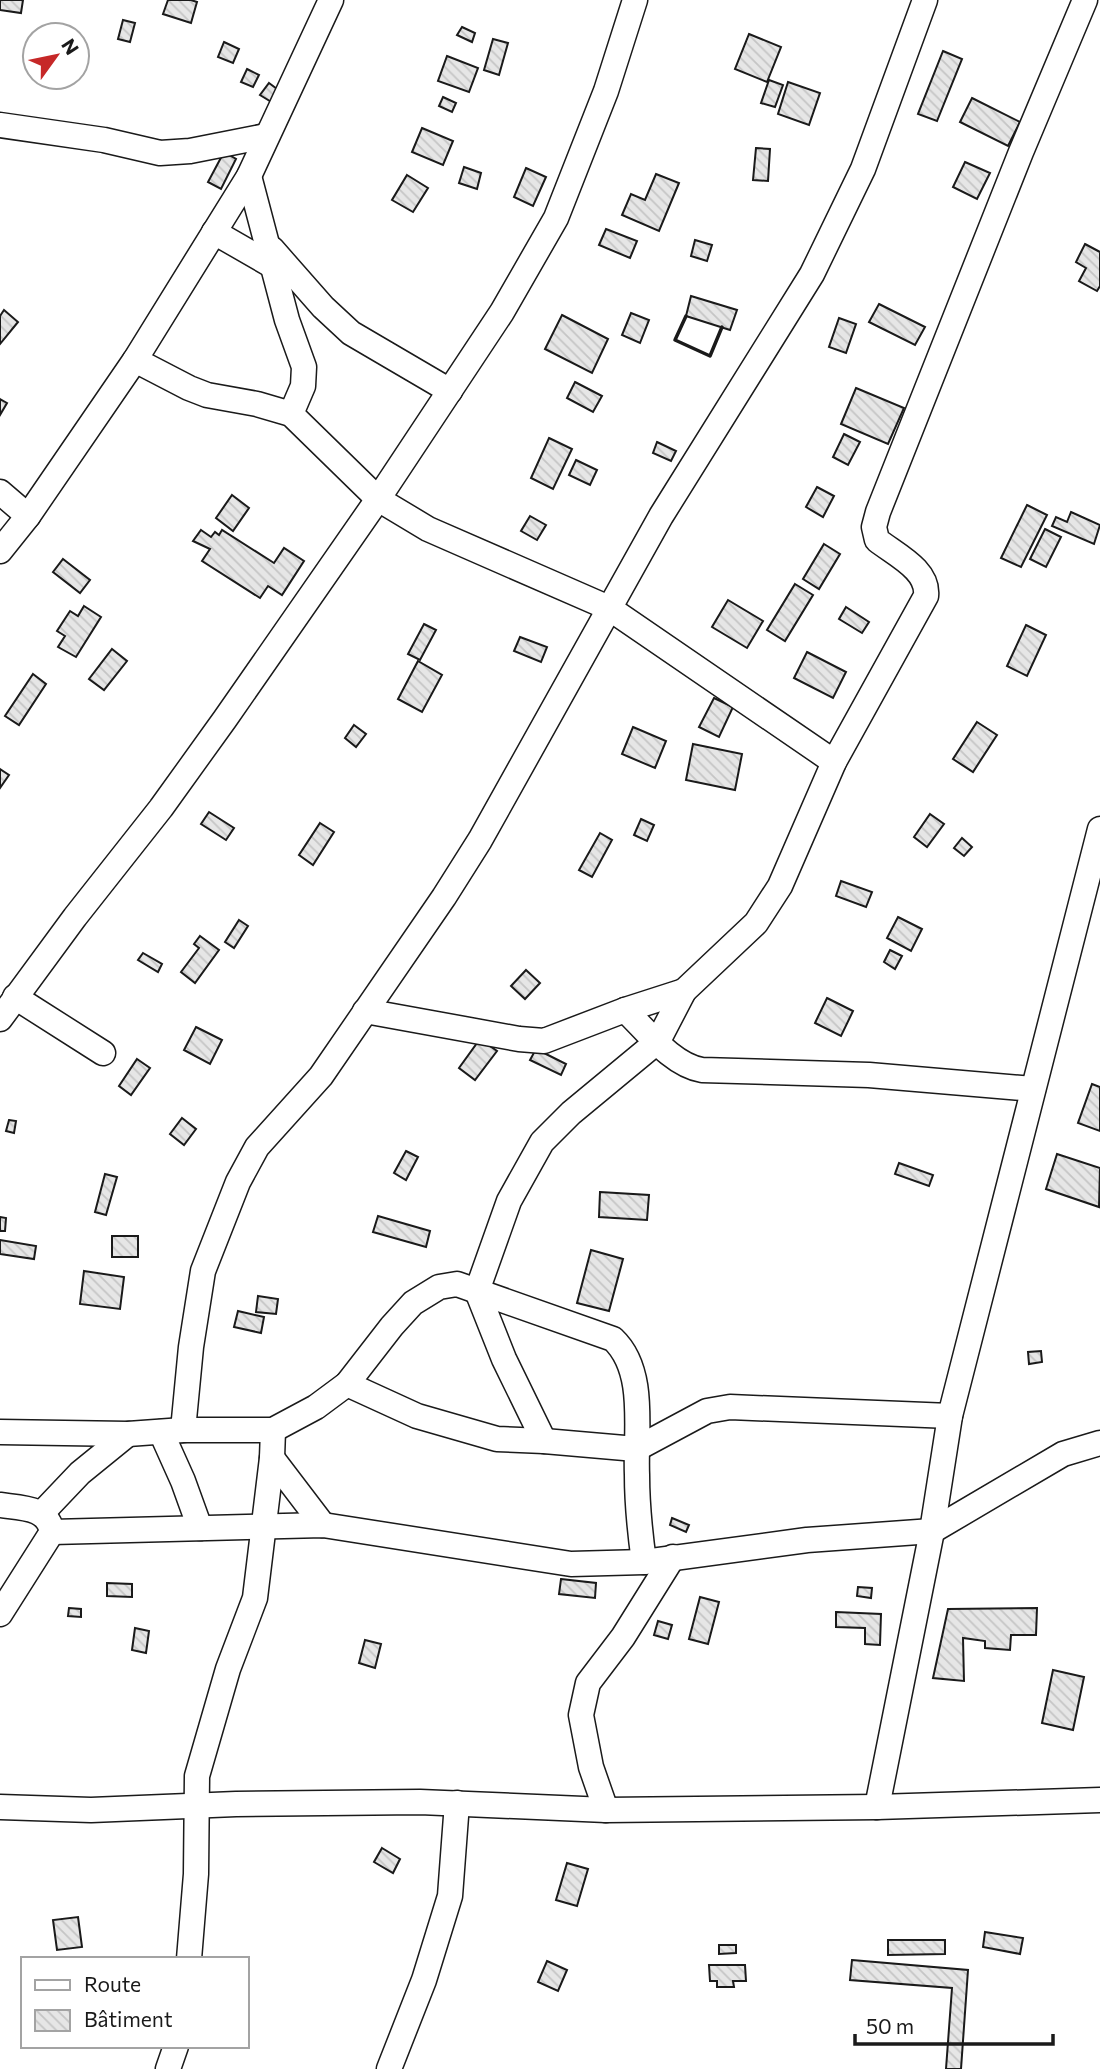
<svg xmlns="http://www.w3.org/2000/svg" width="1100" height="2069" viewBox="0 0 1100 2069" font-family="Commissioner,sans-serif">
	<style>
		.building { fill: url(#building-back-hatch); stroke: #1a1a1a; stroke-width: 2 }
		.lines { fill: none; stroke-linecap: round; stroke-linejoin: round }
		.minor-casing { stroke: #1a1a1a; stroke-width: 27 }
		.minor { stroke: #fff; stroke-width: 24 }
		.wall { stroke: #1a1a1a; stroke-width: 3.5 }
	</style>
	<defs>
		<pattern id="building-back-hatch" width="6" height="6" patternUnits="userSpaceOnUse" patternTransform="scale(1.75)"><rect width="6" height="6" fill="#e6e6e6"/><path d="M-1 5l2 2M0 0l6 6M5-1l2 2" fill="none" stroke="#c5c5c5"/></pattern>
	</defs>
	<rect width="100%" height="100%" fill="#fff"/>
	<!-- building -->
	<g class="building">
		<polygon points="0,0 23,0 21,13 0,10"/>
		<polygon points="168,0 191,0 197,2 191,23 163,14"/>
		<polygon points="123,20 135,23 130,42 118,39"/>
		<polygon points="462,27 475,33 472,42 457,35"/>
		<polygon points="749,34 781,47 767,82 735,69"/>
		<polygon points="493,39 508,43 499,75 484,70"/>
		<polygon points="224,42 239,49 233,63 218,57"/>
		<polygon points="943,51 962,59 937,121 918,114"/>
		<polygon points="447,56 478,68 469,92 438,81"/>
		<polygon points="247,69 259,75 253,87 241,82"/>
		<polygon points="769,80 783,85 775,107 761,103"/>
		<polygon points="788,82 820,93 809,125 778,114"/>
		<polygon points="269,83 281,92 273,103 260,95"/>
		<polygon points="443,97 456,103 452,112 439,106"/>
		<polygon points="972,98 1020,122 1008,146 960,122"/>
		<polygon points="422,128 453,141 443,165 412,152"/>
		<polygon points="756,148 770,149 768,181 753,180"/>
		<polygon points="224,152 236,159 221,189 208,182"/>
		<polygon points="965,162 990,173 977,199 953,187"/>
		<polygon points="464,167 481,173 477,189 459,183"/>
		<polygon points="526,168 546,177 533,206 514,197"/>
		<polygon points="656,174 679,183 659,231 622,215 631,194 645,200"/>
		<polygon points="407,175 428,188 413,212 392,200"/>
		<polygon points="606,229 637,241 630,258 599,245"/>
		<polygon points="695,240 712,245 707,261 691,256"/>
		<polygon points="1085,244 1100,252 1100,286 1097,291 1079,281 1086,268 1076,262"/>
		<polygon points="691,296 737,310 730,330 686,316"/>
		<polygon points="879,304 925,327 915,345 869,322"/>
		<polygon points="4,310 18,322 0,344 0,316"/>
		<polygon points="631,313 649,320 640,343 622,335"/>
		<polygon points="562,315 608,339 592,373 545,349"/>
		<polygon points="839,318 856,324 846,353 829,347"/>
		<polygon points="575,382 602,396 593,412 567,398"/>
		<polygon points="856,388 904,408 888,444 841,424"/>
		<polygon points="0,399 7,403 0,415"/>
		<polygon points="844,434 860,442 848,465 833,457"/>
		<polygon points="549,438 572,449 553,489 531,478"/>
		<polygon points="657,442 676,451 671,461 653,453"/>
		<polygon points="576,460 597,470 590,485 569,475"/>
		<polygon points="817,487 834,496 823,517 806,507"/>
		<polygon points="232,495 249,508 233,531 216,518"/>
		<polygon points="1027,505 1047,515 1021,567 1001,558"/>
		<polygon points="1071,512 1100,525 1094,544 1052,526 1056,517 1067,522"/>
		<polygon points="530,516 546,525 537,540 521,531"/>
		<polygon points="1045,529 1061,537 1046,567 1030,559"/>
		<polygon points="201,530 211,537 215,532 219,535 222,530 274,563 284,548 304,561 282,595 268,586 260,598 202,561 210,549 193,541"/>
		<polygon points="824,544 840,554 819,589 803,579"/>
		<polygon points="63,559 90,580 80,593 53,572"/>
		<polygon points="795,584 813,595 785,641 767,630"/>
		<polygon points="728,600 763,621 747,648 712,627"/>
		<polygon points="84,606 101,617 76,657 58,647 65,636 57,631 70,611 78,616"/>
		<polygon points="846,607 869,622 862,633 839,619"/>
		<polygon points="424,624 436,630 420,660 408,654"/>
		<polygon points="1026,625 1046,635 1027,676 1007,666"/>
		<polygon points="520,637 547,647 541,662 514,651"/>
		<polygon points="112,649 127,661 104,690 89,679"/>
		<polygon points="807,652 846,672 833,698 794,678"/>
		<polygon points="418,661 442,675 422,712 398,699"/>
		<polygon points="33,674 46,684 19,725 5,716"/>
		<polygon points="714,698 733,707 719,737 699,727"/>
		<polygon points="977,722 997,735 973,772 953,759"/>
		<polygon points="354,725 366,734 356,747 345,738"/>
		<polygon points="633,727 666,741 655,768 622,754"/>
		<polygon points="693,744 742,754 735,790 686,780"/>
		<polygon points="0,769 9,775 0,788"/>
		<polygon points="209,812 234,828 226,840 201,824"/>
		<polygon points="930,814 944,824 927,847 914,837"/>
		<polygon points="641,819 654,825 647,841 634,835"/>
		<polygon points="320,823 334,832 313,865 299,855"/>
		<polygon points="600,833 612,840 592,877 579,870"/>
		<polygon points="962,838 972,847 964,856 954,848"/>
		<polygon points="841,881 872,892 866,907 836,896"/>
		<polygon points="898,917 922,929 911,951 887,938"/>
		<polygon points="239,920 248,926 234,948 225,942"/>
		<polygon points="200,936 219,950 195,983 181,972 199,948 194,944"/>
		<polygon points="890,950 902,956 895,969 884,962"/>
		<polygon points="143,953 162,964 158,972 138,960"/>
		<polygon points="526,970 540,983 525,999 511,986"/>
		<polygon points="827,998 853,1011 841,1036 815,1023"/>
		<polygon points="196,1027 222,1040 210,1064 184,1050"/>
		<polygon points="480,1039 497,1051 475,1080 459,1068"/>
		<polygon points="536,1049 566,1064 561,1075 530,1060"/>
		<polygon points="137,1059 150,1068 131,1095 119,1086"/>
		<polygon points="1092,1084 1100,1087 1100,1131 1078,1123"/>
		<polygon points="182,1118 196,1129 184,1145 170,1134"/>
		<polygon points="9,1120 16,1121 14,1133 6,1131"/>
		<polygon points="406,1151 418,1157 406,1180 394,1173"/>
		<polygon points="1057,1154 1100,1168 1099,1207 1046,1189"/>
		<polygon points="899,1163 933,1175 929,1186 895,1174"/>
		<polygon points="105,1174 117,1177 106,1215 95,1212"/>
		<polygon points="600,1192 649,1195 647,1220 599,1217"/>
		<polygon points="378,1216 430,1231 426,1247 373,1232"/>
		<polygon points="0,1217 6,1218 5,1231 0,1231"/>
		<rect x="112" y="1236" width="26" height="21"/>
		<polygon points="0,1240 36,1246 34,1259 0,1254"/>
		<polygon points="591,1250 623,1259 609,1311 577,1303"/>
		<polygon points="84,1271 124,1277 120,1309 80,1304"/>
		<polygon points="258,1296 278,1299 276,1314 256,1312"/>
		<polygon points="238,1311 264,1317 261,1333 234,1327"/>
		<polygon points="1041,1351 1042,1362 1029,1364 1028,1352"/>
		<polygon points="672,1518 689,1525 686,1532 670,1525"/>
		<polygon points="561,1579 596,1583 595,1598 559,1594"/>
		<polygon points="107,1583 132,1584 132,1597 107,1596"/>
		<polygon points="858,1587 872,1588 871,1598 857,1596"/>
		<polygon points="700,1597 719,1602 708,1644 689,1639"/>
		<polygon points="69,1608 81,1609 81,1617 68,1616"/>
		<polygon points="1037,1608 1036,1635 1011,1635 1010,1650 985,1648 985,1641 963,1638 964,1681 933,1678 948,1609"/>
		<polygon points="836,1612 881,1614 880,1645 865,1644 865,1628 836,1627"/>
		<polygon points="658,1621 672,1625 668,1639 654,1635"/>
		<polygon points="135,1628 149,1631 146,1653 132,1650"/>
		<polygon points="365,1640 381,1644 375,1668 359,1663"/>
		<polygon points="1053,1670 1084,1677 1073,1730 1042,1723"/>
		<polygon points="382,1848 400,1859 393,1873 374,1862"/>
		<polygon points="567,1863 588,1869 577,1906 556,1900"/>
		<polygon points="78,1917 82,1947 57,1950 53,1920"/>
		<polygon points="985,1932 1023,1938 1020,1954 983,1947"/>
		<polygon points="888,1940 945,1940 945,1954 888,1955"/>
		<polygon points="719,1945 736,1945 736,1953 719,1954"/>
		<polygon points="852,1960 968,1970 961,2069 946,2069 952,1988 850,1980"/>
		<polygon points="547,1961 567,1970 558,1991 538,1982"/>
		<polygon points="709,1965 745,1965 746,1981 733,1981 734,1987 717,1987 717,1981 710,1981"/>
	</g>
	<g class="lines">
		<!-- minor casing -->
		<g class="minor-casing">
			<g id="minor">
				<polyline points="0,125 104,140 160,153 190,151 266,136"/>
				<polyline points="249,176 287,320 304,367 303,386 291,414"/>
				<polyline points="214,232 273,266"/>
				<polyline points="272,249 323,307 351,333 450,391"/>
				<polyline points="135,360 189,388 207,395 257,404 291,414 378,499 428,529 609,608 834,762"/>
				<polyline points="0,492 28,516"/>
				<polyline points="0,551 28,516 135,360 249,176 331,0"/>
				<polyline points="15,997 103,1053"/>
				<path d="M625,1010c22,21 47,55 77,60l167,5 164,14"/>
				<polyline points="365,1011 519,1039 544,1041 625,1010 684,991"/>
				<polyline points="0,1019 75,917 161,808 225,719 378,499 502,312 556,218 606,91 635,0"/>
				<polyline points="347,1384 417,1416 497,1439 544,1441 636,1449 707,1411 730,1407 950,1416"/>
				<polyline points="183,1430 191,1347 203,1271 238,1182 257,1147 321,1076 444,897 480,840 661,516 812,274 863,169 925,0"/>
				<path d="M0,1432l128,2 55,-4h90l43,-23 31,-23 45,-58 21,-23 26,-16 18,-3 156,55c34,32 22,93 24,136 0,29 3,58 7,87"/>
				<polyline points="161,1432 183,1481 200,1528"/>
				<path d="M544,1441l-40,-82 -27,-68 32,-90 33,-59 29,-29 87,-72 26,-50 72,-68 24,-37 54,-124 92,-166c3,-26 -30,-41 -49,-56l-3,-13 4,-15 143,-360 64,-152"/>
				<polyline points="272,1458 323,1525"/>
				<path d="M0,1505c22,3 48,2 52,27l-52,82"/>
				<polyline points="42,1513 80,1473 128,1434"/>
				<polyline points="52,1532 323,1525 571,1564 644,1562 807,1540 932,1531 1063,1454 1100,1443"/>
				<polyline points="0,1807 91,1810 236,1804 420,1802 606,1810 877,1807 1100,1800"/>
				<polyline points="877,1807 932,1531 950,1416 1100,829"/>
				<polyline points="606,1810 591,1767 581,1715 588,1683 623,1637 673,1557"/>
				<polyline points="189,1959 196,1874 197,1776 228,1669 255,1598 272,1458 273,1430"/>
				<polyline points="168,2069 176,2046"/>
				<polyline points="389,2069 424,1980 450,1896 457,1803"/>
			</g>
		</g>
		<!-- minor -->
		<use href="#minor" class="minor"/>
		<!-- wall -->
		<polyline class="wall" points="686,316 675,340 710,356 722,327"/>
	</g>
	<!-- legend -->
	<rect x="21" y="1957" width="228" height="91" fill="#ffffff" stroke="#a3a3a3" stroke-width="2"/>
	<rect x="35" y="1980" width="35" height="10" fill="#ffffff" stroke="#a3a3a3" stroke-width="2"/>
	<text x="84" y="1992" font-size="21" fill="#1a1a1a">Route</text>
	<rect x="35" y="2010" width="35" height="21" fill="url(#building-back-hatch)" stroke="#a3a3a3" stroke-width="2"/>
	<text x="84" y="2027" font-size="21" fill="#1a1a1a">Bâtiment</text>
	<!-- north arrow -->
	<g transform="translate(56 56) rotate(57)"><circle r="33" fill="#ffffff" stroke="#a3a3a3" stroke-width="2"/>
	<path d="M0-5L12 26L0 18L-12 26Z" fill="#c62828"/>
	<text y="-10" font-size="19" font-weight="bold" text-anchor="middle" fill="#1a1a1a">N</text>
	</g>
	<!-- scale -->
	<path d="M855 2034v10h198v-10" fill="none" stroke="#1a1a1a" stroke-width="3.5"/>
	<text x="866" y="2034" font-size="21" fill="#1a1a1a" stroke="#ffffff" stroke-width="5" paint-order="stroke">50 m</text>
</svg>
